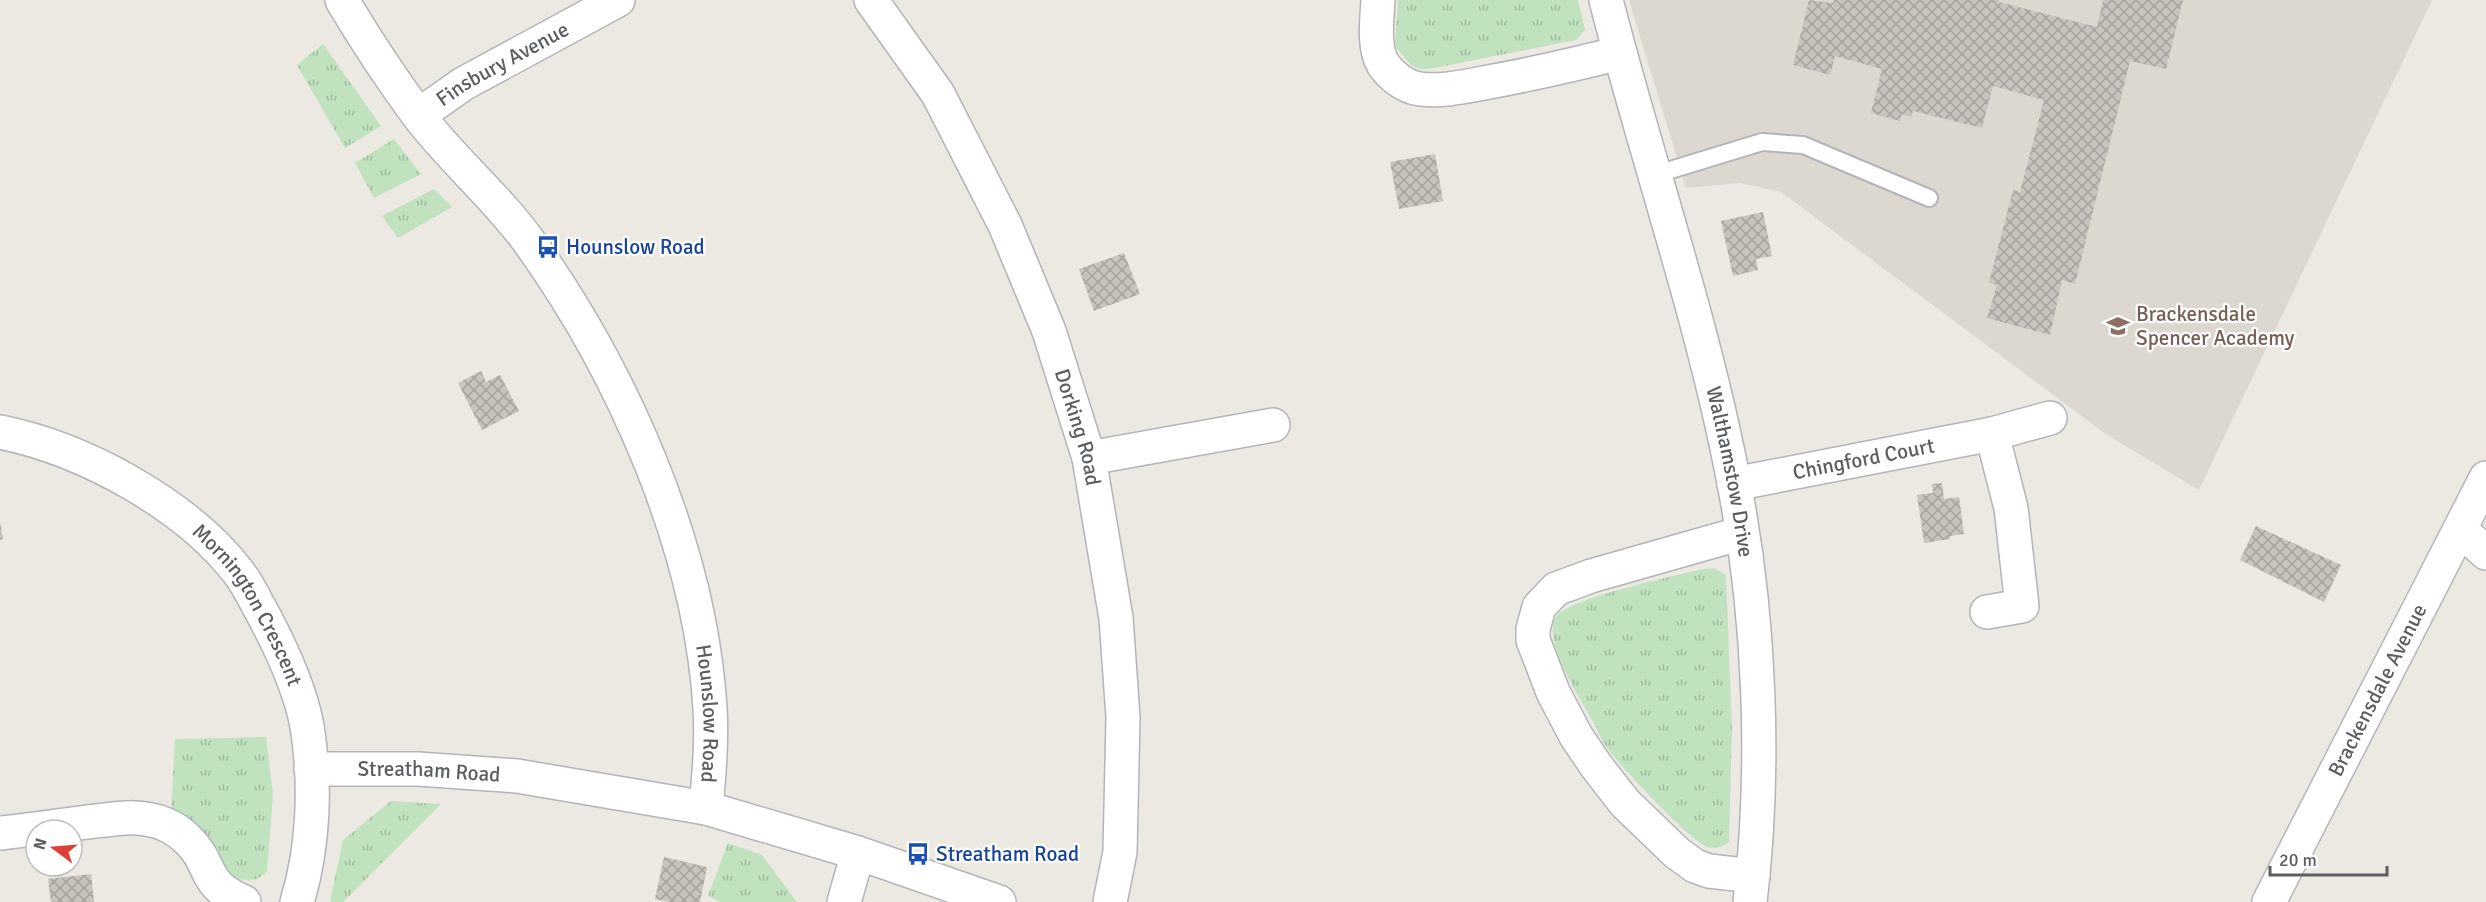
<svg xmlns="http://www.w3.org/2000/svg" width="2486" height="902" viewBox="0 0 2486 902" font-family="Signika,sans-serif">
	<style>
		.education { fill: #dcd8d0 }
		.grass { fill: url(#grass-tufts) }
		.building { fill: url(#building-cross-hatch) }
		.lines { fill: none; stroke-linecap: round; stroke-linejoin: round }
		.lane-casing { stroke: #b2b4b8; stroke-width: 20 }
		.street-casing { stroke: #b2b4b8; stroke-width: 36 }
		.secondary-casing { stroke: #b3b6bb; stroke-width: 36 }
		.lane { stroke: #fff; stroke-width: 16 }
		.street { stroke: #fff; stroke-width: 33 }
		.secondary { stroke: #fff; stroke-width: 33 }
		.labels { text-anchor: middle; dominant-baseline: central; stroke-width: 4.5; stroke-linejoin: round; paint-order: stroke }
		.street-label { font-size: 21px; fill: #5a5e61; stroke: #fff }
		.transit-label { font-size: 21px; fill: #164399; stroke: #fff; text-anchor: start }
		.education-label { font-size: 21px; fill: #785e54; stroke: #fff; text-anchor: start }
	</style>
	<defs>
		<pattern id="grass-tufts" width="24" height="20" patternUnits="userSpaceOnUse" patternTransform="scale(1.5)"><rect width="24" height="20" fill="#c0e2bf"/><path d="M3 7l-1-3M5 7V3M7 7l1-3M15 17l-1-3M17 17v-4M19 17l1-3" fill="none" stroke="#9fba9f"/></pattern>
		<pattern id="building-cross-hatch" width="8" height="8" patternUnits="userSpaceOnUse" patternTransform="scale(1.5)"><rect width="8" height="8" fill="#c7c4be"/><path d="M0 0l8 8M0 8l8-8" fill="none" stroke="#a5a29e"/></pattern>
	</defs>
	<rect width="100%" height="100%" fill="#ece9e2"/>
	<!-- education -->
	<polygon class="education" points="1629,0 2432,0 2199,490 2107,435 1781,192 1740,183 1686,188"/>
	<!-- grass -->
	<g class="grass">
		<polygon points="1398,0 1578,0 1585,30 1576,40 1429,69 1420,69 1410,64 1395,46"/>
		<polygon points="323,44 381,126 345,148 297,65"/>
		<polygon points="394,139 421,174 374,198 355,163"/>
		<polygon points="434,189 452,207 398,238 382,216"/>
		<path d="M1714,568l12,7 6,153 -3,114c-6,4 -13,8 -21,5 -17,-5 -91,-84 -103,-102 -5,-7 -8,-17 -12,-24 -12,-21 -52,-82 -37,-104 12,-19 120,-41 146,-48z"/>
		<path d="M266,737l7,58 -6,76c-13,14 -22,9 -39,6l-57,-65 4,-73z"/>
		<polygon points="391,801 441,804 343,902 330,902 343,840"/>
		<polygon points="728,843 762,855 797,902 720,902 708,896"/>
	</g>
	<!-- building -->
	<g class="building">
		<polygon points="1809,0 1833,3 1834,0 1999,0 1999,2 2097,27 2103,0 2183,0 2166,69 2130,61 2075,284 2062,280 2050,335 1987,318 1997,285 1989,283 2013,190 2020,192 2044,100 1993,86 1982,128 1913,111 1911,117 1902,114 1900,121 1871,113 1882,69 1835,56 1830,75 1793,65"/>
		<polygon points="1435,154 1443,201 1399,209 1390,162"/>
		<polygon points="1763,212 1772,256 1756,259 1758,270 1733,276 1721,221"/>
		<polygon points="1124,253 1140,294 1094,311 1079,269"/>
		<polygon points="481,371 486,382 500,375 519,411 482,430 458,383"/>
		<polygon points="1942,483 1944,499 1959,497 1964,534 1950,536 1950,539 1924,543 1917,495 1933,493 1932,484"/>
		<polygon points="0,522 3,539 0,540"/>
		<polygon points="2256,526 2341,565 2324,602 2240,560"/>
		<polygon points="664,857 707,867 700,902 669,902 655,899"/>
		<polygon points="91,874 94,902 51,902 48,879"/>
	</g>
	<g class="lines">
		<!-- lane casing -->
		<g class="lane-casing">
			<polyline id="lane" points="1654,175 1762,142 1803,145 1929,198"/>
		</g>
		<!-- street casing -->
		<g class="street-casing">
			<g id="street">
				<path id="s1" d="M342,0c23,39 49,78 76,115 34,45 79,82 112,128 93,130 170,304 180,465 2,33 -1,67 -4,100"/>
				<path id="s2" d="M871,0l67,94 67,131 44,106 40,127 27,160 7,99 -3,135 -10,50"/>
				<path d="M1378,0c-1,19 -5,47 5,64 8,12 22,23 37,25 22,3 47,-3 69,-7 44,-8 87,-18 131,-29"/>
				<path id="s3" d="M1606,0c41,161 97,319 128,483 26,133 32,285 16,419"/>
				<path id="s4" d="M419,115l44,-31 155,-84"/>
				<path id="s5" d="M0,432c84,17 186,72 239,141 10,13 17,29 25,43 18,34 36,72 43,110 9,57 7,121 -10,176"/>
				<polyline points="1089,458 1273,425"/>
				<path id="s6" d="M1734,484l258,-50 58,-16"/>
				<polyline points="2461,530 2486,553"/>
				<polyline points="1742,533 1591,576 1556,589 1539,607 1533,629 1533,640 1553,692 1576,736 1597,767 1625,803 1677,853 1695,866 1709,871 1753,876"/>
				<polyline points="1987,612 2022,606 2011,508 1992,434"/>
				<path id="s7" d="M311,769h107l99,7 189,32 152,45 141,49"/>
				<path d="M0,833c29,-3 58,-7 87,-11 21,-2 43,-7 64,-2 13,2 27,10 36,19 27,25 13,45 57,63"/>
				<polyline points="844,902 858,853"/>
			</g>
		</g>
		<!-- secondary casing -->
		<g class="secondary-casing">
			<g id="secondary">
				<path id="s8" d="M2269,902l217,-424"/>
			</g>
		</g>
		<!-- lane -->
		<use href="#lane" class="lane"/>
		<!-- street -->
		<use href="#street" class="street"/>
		<!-- secondary -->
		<use href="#secondary" class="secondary"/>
	</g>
	<!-- icons -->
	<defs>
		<g id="bus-bare" transform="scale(1.8)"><path d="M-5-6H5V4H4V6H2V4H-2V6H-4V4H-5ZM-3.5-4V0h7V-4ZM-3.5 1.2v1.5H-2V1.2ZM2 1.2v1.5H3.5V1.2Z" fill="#1a4fb4" stroke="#fff" stroke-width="2.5" paint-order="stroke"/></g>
		<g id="school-bare" transform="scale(1.8)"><path d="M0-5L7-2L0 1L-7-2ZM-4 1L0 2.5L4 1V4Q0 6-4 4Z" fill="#8d6e63" stroke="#fff" stroke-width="2.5" paint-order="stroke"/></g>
	</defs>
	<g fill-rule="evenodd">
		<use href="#bus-bare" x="548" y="247"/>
		<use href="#school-bare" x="2118" y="326"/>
		<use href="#bus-bare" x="918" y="854"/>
	</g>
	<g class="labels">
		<!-- street labels -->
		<g class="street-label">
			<text stroke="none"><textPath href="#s4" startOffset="98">Finsbury Avenue</textPath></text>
			<text stroke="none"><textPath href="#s2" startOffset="478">Dorking Road</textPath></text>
			<text stroke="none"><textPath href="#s6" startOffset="132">Chingford Court</textPath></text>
			<text stroke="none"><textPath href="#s3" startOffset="488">Walthamstow Drive</textPath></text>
			<text stroke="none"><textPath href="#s5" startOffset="314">Mornington Crescent</textPath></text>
			<text stroke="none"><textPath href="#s8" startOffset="238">Brackensdale Avenue</textPath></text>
			<text stroke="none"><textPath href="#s1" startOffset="818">Hounslow Road</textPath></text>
			<text stroke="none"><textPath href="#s7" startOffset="118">Streatham Road</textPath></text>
		</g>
		<!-- transit labels -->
		<g class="transit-label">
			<text x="566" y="247">Hounslow Road</text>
			<text x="936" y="854">Streatham Road</text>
		</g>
		<!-- education labels -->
		<g class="education-label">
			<text x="2136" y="314">Brackensdale<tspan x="2136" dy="24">Spencer Academy</tspan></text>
		</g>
	</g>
	<!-- north arrow -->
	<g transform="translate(54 848) rotate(286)"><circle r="28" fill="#ffffff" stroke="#bdbfc0" stroke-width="1.5"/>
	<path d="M0-4.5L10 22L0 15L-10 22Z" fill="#dd3e37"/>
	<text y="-9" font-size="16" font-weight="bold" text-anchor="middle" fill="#5a5e61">N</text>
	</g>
	<!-- scale -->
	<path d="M2270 866v9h117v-9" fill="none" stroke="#5a5e61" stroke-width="3"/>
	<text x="2279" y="866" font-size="18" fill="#5a5e61" stroke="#ffffff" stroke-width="4.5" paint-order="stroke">20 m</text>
</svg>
